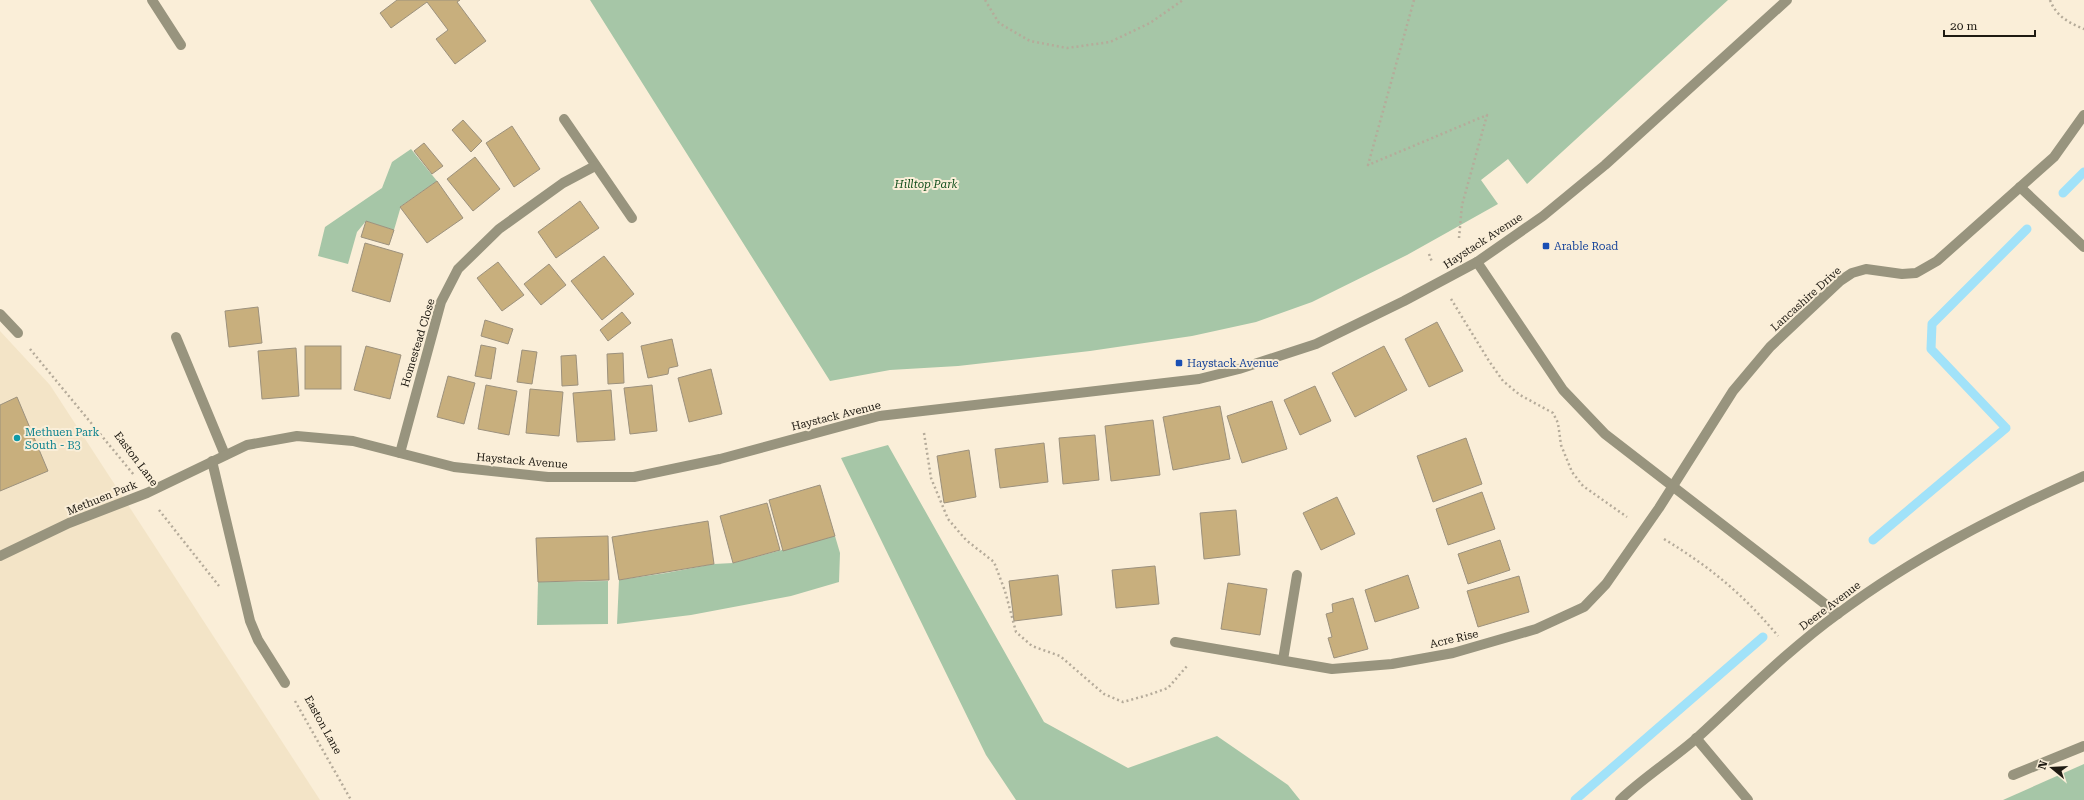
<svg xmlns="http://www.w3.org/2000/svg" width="2084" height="800" viewBox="0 0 2084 800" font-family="'Roboto Serif',serif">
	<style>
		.built { fill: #f3e4c7 }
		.green { fill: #a6c6a7 }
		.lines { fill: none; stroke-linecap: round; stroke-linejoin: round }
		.stream { stroke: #a1e2f9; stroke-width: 9 }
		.building { fill: #c8af7d; stroke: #9c917d }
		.path { stroke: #b5ab9a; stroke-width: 2.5; stroke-dasharray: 2 3; stroke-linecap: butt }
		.lane { stroke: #98947e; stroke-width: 10 }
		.street { stroke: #98947e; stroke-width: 10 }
		.transit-dot { fill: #1a4fb4; stroke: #faeed8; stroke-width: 1.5 }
		.culture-dot { fill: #0f9aa8; stroke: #faeed8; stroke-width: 1.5 }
		.labels { text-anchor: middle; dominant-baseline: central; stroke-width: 4; stroke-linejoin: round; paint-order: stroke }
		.park-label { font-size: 11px; font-style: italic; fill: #104e1b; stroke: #faeed8 }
		.street-label { font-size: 11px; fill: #1e1a12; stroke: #faeed8 }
		.transit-label { font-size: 11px; fill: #164399; stroke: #faeed8; text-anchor: start }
		.culture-label { font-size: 11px; fill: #0d838f; stroke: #faeed8; text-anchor: start }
	</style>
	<rect width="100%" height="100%" fill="#faeed8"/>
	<!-- built -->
	<polygon class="built" points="0,331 50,385 320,800 0,800"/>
	<!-- green -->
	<g class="green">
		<polygon points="590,0 1728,0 1527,184 1508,159 1481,180 1498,204 1407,255 1312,302 1256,322 1192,336 1090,351 958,366 890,370 830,381"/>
		<polygon points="411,149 437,181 401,206 394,230 366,221 357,232 348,264 318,256 325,227 382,188 392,162"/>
		<polygon points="888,445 1044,722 1128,768 1217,736 1288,785 1300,800 1016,800 986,755 841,458"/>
		<polygon points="835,536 840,553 839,582 791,596 691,615 617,624 619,580 666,573 714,564 733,563"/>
		<polygon points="608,581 608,624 537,625 538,582"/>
		<polygon points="2084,764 2084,800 2003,800"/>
	</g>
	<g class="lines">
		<!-- stream -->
		<g class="stream">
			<polyline points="2063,193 2084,172"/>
			<polyline points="1873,540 2006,428 1931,349 1932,324 2027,229"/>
			<polyline points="1575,800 1763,637"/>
		</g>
	</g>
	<!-- building -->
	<g class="building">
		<polygon points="397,0 460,0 457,2 486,41 455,64 436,39 448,30 427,2 391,28 380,13"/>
		<polygon points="463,120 482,141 471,152 452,130"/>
		<polygon points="512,126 540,169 514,187 486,143"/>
		<polygon points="424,143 443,166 432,174 414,151"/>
		<polygon points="475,157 500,189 473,211 447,179"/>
		<polygon points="437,181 463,218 427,243 400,207"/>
		<polygon points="580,201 599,228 556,258 538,232"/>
		<polygon points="366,221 394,230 389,245 361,237"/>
		<polygon points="365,243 403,254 390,302 352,291"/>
		<polygon points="604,256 634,294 602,320 571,281"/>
		<polygon points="498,262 524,295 502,311 477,278"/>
		<polygon points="549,264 566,285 541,305 524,284"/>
		<polygon points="258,307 262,343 229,347 225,311"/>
		<polygon points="622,312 631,323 608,341 600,330"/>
		<polygon points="485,320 513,329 508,344 481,336"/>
		<polygon points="1437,322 1463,371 1429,387 1405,339"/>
		<polygon points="672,339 678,366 669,368 668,374 648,378 641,346"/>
		<polygon points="481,345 496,348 491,379 475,376"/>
		<rect x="305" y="346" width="36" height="43"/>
		<polygon points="366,346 401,355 390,399 354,390"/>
		<polygon points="1384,346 1407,390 1355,417 1332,373"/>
		<polygon points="296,348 299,396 262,399 258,351"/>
		<polygon points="522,350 537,352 532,384 517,382"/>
		<polygon points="623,353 624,383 608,384 607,354"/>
		<polygon points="576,355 578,385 562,386 561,356"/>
		<polygon points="711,369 722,414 689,422 678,378"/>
		<polygon points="448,376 475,383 464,424 437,417"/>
		<polygon points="486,385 517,391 509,435 478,429"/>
		<polygon points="652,385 657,431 630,434 624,388"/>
		<polygon points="1315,386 1331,421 1300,435 1284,400"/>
		<polygon points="530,389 563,392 559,436 526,433"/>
		<polygon points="611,390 615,440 577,442 573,393"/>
		<polygon points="17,397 48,471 0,491 0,405"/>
		<polygon points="1272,401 1287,449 1242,463 1227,416"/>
		<polygon points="1220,406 1230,459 1173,470 1163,417"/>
		<polygon points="1153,420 1160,475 1111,481 1105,426"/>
		<polygon points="1095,435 1099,480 1063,484 1059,438"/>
		<polygon points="1466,438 1482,484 1433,502 1417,456"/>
		<polygon points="1044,443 1048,482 1000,488 995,449"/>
		<polygon points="969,450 976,497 944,503 937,456"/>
		<polygon points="820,485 835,536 783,551 769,500"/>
		<polygon points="1482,492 1495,529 1448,545 1436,509"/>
		<polygon points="1337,497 1355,534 1321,550 1303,513"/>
		<polygon points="767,503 780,550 733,563 720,516"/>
		<polygon points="1236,510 1240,555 1204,559 1200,513"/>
		<polygon points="708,521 714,564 619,580 612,537"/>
		<polygon points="608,536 609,580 538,582 536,538"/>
		<polygon points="1500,540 1510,570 1468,584 1458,554"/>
		<polygon points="1155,566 1159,604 1116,608 1112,570"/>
		<polygon points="1058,575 1062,615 1014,621 1009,581"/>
		<polygon points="1408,575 1419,608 1375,622 1365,590"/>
		<polygon points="1519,576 1529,612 1478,627 1467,591"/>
		<polygon points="1228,583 1267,589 1260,635 1221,629"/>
		<polygon points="1353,598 1368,649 1334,658 1328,638 1332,637 1326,614 1333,612 1332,604"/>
	</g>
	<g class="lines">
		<!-- path -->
		<g class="path">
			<polyline points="985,0 999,23 1030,41 1067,48 1110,42 1150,23 1183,0"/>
			<polyline points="1414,0 1368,165 1487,115 1462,205 1459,238"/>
			<path d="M2050,0c6,16 19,23 34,29"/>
			<polyline points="1429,254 1432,262"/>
			<polyline points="1451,299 1489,361 1503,381 1520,395 1553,413 1558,423 1561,445 1572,472 1583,486 1627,517"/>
			<polyline points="30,349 134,475"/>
			<polyline points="924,433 931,478 948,519 966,540 994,562 1005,591 1016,632 1032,646 1060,656 1104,694 1123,702 1148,695 1168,688 1187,666"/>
			<polyline points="159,510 219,586"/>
			<path d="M1664,539c46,28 79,55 114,97"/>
			<polyline points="295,701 351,800"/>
		</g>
		<!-- lane -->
		<polyline class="lane" points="176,337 225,455"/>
		<!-- street -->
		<g class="street">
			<polyline points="152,0 181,45"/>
			<polyline points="564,119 632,218"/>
			<polyline points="2020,187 2084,247"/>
			<polyline points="1477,262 1563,390 1605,434 1838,614"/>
			<polyline points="0,314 18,333"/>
			<polyline points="400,453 441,302 458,269 499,229 563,183 595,166"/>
			<polyline points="212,461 250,621 258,640 285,683"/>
			<polyline points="0,556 69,523 147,493 247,445 297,436 353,441 454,467 548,477 634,477 720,459 879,416 1199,379 1239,369 1316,344 1404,301 1477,262 1543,216 1605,165 1787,0"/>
			<polyline points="1175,642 1332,669 1392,664 1453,653 1536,629 1584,607 1606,584 1659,508 1733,391 1770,347 1840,281 1852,273 1866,269 1902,274 1916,273 1937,261 2054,157 2084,115"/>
			<polyline points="1283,660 1297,575"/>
			<polyline points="1696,738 1748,800"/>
			<polyline points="2013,775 2084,746"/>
			<path d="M1620,800c24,-23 53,-41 78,-63 46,-42 90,-87 141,-124 75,-56 160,-99 245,-137"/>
		</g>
	</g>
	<!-- markers -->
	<g class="transit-dot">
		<rect x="1542" y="242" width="8" height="8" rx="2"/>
		<rect x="1175" y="359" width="8" height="8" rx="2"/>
	</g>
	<circle class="culture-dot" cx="17" cy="438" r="4"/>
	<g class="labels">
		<!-- park labels -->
		<g class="park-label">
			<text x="926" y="184">Hilltop Park</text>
		</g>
		<!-- street labels -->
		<g class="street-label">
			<text transform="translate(1483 241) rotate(-33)">Haystack Avenue</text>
			<text transform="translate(1806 299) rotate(-42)">Lancashire Drive</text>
			<text transform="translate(418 343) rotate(-73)">Homestead Close</text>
			<text transform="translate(836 416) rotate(-14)">Haystack Avenue</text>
			<text transform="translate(136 459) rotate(53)">Easton Lane</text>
			<text transform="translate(522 461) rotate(5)">Haystack Avenue</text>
			<text transform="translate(102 498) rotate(-22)">Methuen Park</text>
			<text transform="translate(1830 606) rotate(-37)">Deere Avenue</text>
			<text transform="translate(1454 639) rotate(-13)">Acre Rise</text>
			<text transform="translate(323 725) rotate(61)">Easton Lane</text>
		</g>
		<!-- transit labels -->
		<g class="transit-label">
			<text x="1554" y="246">Arable Road</text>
			<text x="1187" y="363">Haystack Avenue</text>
		</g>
		<!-- culture labels -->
		<g class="culture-label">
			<text x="25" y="432">Methuen Park<tspan x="25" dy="13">South - B3</tspan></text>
		</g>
	</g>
	<!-- north arrow -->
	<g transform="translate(2052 768) rotate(288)" stroke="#faeed8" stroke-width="3" paint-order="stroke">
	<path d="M0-3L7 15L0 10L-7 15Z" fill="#1e1a12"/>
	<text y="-6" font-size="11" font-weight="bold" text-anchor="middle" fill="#1e1a12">N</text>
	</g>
	<!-- scale -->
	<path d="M1944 30v6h91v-6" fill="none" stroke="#1e1a12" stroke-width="2"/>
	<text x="1950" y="30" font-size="12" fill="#1e1a12" stroke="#faeed8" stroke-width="3" paint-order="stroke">20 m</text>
</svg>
